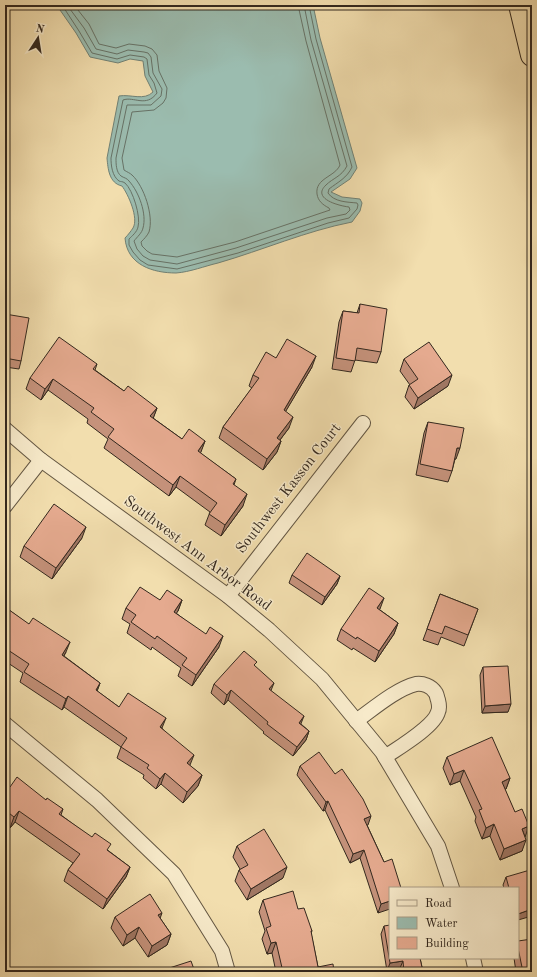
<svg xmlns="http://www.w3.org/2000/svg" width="537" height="977" viewBox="0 0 537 977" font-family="'Old Standard TT',serif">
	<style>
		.water { fill: #9bbcaf; stroke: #718175 }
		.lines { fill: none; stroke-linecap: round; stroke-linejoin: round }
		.shore { stroke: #677266; stroke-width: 1 }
		.street-casing { stroke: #635642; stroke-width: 16 }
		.highway-casing { stroke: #33281e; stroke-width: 24 }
		.street { stroke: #f7eaca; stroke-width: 14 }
		.highway { stroke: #f2deae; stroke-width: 22 }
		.wall { fill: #c5927b; stroke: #33281e }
		.shaded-wall { fill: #a07764; stroke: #33281e }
		.building { fill: #e5aa8f; stroke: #33281e }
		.labels { text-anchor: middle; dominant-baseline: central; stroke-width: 3; stroke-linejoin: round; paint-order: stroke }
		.street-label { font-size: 15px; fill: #33281e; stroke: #f7eaca }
	</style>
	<rect width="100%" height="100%" fill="#f2deae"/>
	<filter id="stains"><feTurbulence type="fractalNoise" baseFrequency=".005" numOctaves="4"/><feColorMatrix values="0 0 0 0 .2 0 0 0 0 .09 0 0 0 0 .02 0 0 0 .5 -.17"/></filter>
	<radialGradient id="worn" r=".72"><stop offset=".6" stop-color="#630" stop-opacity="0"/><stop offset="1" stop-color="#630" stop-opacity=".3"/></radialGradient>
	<!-- water -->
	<path class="water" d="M57,5h256l7,33 37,130 -7,11 -19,13 11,5 18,2 2,4 -2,8 -8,11c-46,9 -89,28 -134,41 -13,3 -28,9 -42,10 -23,0 -49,-8 -51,-35 3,-3 6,-7 8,-10 6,-10 -5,-34 -11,-42 -13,-3 -14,-17 -15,-28l12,-62c12,-2 25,5 34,-4l-8,-16 -2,-15 -13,-2 -12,4 -28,-6 -14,-24 -16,-23z"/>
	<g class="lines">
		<!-- shore -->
		<g class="shore">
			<path d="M62,5l17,26 13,22 25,6 13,-4 14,2 3,2 2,16 5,8 3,10c-11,15 -23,3 -34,7l-12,58c0,7 1,18 8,23 2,1 3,0 6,2 8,7 16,34 13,44 -1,5 -6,9 -9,12v6l4,7 7,8 8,5 29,4 61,-16 90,-30 21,-5 8,-9 1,-4 -1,-2c-10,-1 -23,-1 -29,-10l1,-4c9,-7 18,-11 23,-22l-36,-128 -7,-34"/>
			<path d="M67,5l17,23 12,21 21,5 11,-4 16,2 4,1 3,4 2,16 9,16 -1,7 -10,9h-24l-11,53c0,6 0,14 5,18 3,2 6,2 8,5 10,11 18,33 14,47 -1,5 -6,9 -9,13l3,8 6,7 7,4 27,4 59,-16 91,-30 19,-4 4,-4 -1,-3c-9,-1 -38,-8 -23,-22 7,-7 15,-8 21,-19l-36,-126 -7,-35"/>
			<path d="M74,5l15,19 10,20 17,4 13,-4 16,2 7,3 5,6 2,16 8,17 -1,10 -3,5 -9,7 -22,2 -10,46 2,12c3,2 6,3 8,5 12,11 22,41 17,57 -2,4 -5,7 -8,10l1,4 5,5 5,3 25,3 58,-15 95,-32 -1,-2c-6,-3 -11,-7 -12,-14 -2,-16 18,-17 23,-29l-34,-124 -8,-36"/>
		</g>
		<!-- street casing -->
		<g class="street-casing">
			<g id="street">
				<polyline points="5,429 41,460 228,596 269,630 322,679 382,752 438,846 452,888"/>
				<polyline points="5,506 41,460"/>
				<polyline points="228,596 363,423"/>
				<path d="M356,721c17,-12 40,-32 60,-37 7,-1 15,2 19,8 2,2 2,6 3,8 1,4 2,8 0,12 -4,15 -40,36 -53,45"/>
				<polyline points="5,724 97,800 174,874 222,951 228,972"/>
				<polyline points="473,958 476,972"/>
			</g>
		</g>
		<!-- highway casing -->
		<g class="highway-casing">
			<polyline id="highway" points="520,5 532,55"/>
		</g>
		<!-- street -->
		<use href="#street" class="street"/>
		<!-- highway -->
		<use href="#highway" class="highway"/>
	</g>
	<!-- wall -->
	<g class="wall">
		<polygon points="360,304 381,352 377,363 355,360 351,372 332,369 339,322 343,311 357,313"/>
		<polygon points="5,314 21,361 19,369 5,367"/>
		<polygon points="276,358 312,367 285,412 289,428 280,440 281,441 277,452 263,470 219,438 223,427 252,388 249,386 253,375"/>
		<polygon points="404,359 448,386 414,409 405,397 409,385 410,385 400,371"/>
		<polygon points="97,364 95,370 124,391 157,408 153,418 182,439 205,441 200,453 236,479 234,485 243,506 221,536 205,525 210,512 176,487 169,496 104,448 108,439 87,423 88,419 48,390 41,400 26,389 30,378"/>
		<polygon points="428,422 456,459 455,459 452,471 448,482 416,475 424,433"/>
		<polygon points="82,538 52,579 20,557 24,546"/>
		<polygon points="292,575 340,576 337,584 322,605 289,583"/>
		<polygon points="440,594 478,609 464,646 441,637 438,645 423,640"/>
		<polygon points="160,600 182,600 178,611 176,613 219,647 192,686 178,676 181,668 152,647 151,650 127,633 130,624 122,619 126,608"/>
		<polygon points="5,607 66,652 64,656 100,683 97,691 119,707 162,728 190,766 202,775 198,786 183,803 161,784 156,789 143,778 144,775 117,758 121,747 64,707 62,710 20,682 23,673 5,661"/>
		<polygon points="380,610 398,623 394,634 375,662 353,648 352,650 337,640 341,629"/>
		<polygon points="255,666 271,691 301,724 309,731 306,740 293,756 263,733 264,732 228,700 224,705 211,693 214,684"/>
		<polygon points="483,667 508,712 482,713 480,675"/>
		<polygon points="447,757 510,778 506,789 505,790 525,837 522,851 500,860 490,836 482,839 475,821 476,817 460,781 450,785 443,768"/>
		<polygon points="300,766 368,825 367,825 384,862 401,888 378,913 360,858 350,863 325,810 323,811 297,775"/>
		<polygon points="5,783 10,787 46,800 63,809 61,815 130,867 126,877 103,909 64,881 68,870 73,863 15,822 10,828 5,823"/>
		<polygon points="237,846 283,878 247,900 235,881 239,870 240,869 233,857"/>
		<polygon points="506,877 518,888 504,888 503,885"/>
		<polygon points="263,900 298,909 312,931 311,933 318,967 334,972 276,972 272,953 267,954 262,939 265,931 259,912"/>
		<polygon points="115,917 160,918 171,934 167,945 148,957 135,938 123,946 111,928"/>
		<polygon points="384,926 420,958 423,972 401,972 400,968 387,971 381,934"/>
		<polygon points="518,941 532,972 516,972 514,958 518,958"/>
	</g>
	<!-- shaded-wall -->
	<g class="shaded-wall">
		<polygon points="316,356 312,367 280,421 284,410"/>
		<polygon points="452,375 448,386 414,409 418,398"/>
		<polygon points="53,379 48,390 41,400 45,389"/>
		<polygon points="157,408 153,419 150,416"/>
		<polygon points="293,417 289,428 273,449 277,438"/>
		<polygon points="205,441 201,452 194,462 198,451"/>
		<polygon points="281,441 277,452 263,470 267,459"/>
		<polygon points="457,448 460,448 456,459 453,459"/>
		<polygon points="180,476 176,487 169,496 173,485"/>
		<polygon points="247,494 243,506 221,536 225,525"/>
		<polygon points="86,527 82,538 52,579 56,568"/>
		<polygon points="340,576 337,584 322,605 325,597"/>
		<polygon points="384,598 380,609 373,619 377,608"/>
		<polygon points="182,600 178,611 170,623 174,612"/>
		<polygon points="398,623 394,634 375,662 379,651"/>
		<polygon points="223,636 219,647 192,686 196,675"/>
		<polygon points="70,642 66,652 58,665 62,655"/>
		<polygon points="100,683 96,694 96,690"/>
		<polygon points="274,683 270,693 269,689"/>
		<polygon points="231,690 228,700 224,705 227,695"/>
		<polygon points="68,696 64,707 62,710 66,699"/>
		<polygon points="511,704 508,712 482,713 485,706"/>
		<polygon points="304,716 300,726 299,723"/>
		<polygon points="166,718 162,728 160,727"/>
		<polygon points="309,731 306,740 293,756 297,747"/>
		<polygon points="194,755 190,765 183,774 187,763"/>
		<polygon points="464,770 460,781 450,785 454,774"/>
		<polygon points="165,773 161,784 156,789 160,779"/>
		<polygon points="202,775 198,786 183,803 187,792"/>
		<polygon points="510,778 506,789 498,793 502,782"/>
		<polygon points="328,801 325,810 323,811 326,802"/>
		<polygon points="19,811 15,822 10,828 14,817"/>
		<polygon points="371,816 368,825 361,828 364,819"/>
		<polygon points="494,824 490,836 482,839 486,828"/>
		<polygon points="529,826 525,837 522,829"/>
		<polygon points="526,840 522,851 500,860 504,849"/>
		<polygon points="364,850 360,858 350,863 353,854"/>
		<polygon points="130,867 126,877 103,909 107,899"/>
		<polygon points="287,867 283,878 247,900 251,889"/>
		<polygon points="390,901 390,909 378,913 381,904"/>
		<polygon points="532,909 532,916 518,920 518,914"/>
		<polygon points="162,913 158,924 158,915"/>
		<polygon points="139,927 135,938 123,946 127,935"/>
		<polygon points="171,934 167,945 148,957 152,946"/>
		<polygon points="276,942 272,953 267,954 271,943"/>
		<polygon points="403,961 400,968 387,971 390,963"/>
	</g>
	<!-- building -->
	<g class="building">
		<polygon points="360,304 387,309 381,352 357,348 355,361 336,358 343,311 359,313"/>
		<polygon points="5,314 29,318 21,361 5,358"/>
		<polygon points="59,337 97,364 93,369 124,391 128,386 157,408 150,416 182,439 189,429 205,441 198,451 236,479 233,484 247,494 225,525 209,514 217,503 180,476 173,485 108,437 114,429 91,412 94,408 53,379 45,389 30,378"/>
		<polygon points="287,339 316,356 284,410 293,417 277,438 281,441 267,459 223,427 259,378 253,375 266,352 276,358"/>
		<polygon points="429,342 452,375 418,398 409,385 418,379 404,359"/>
		<polygon points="428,422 464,428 460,448 457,448 452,471 420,464"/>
		<polygon points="54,504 86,527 56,568 24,546"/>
		<polygon points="307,553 340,576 325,597 292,575"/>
		<polygon points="140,587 160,600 167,590 182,600 174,612 206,634 210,627 223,636 196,675 182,665 187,658 157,636 155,639 131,622 136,615 126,608"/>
		<polygon points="369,588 384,598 377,608 398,623 379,651 357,637 356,639 341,629"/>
		<polygon points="440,594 478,609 468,635 445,626 442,634 427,629"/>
		<polygon points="5,607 29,624 33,618 70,642 62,655 100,683 96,690 119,707 128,693 166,718 160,727 194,755 187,763 202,775 187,792 165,773 160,779 147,768 149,765 121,747 127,738 68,696 66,699 24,672 29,664 5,648"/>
		<polygon points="244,651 257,662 254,665 274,683 269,689 304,716 299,723 309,731 297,747 267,724 268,722 231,690 227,695 214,684"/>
		<polygon points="508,666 511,704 485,706 483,667"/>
		<polygon points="492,737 510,778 502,782 515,812 522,809 529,826 522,829 526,840 504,849 494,824 486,828 479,810 482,809 464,770 454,774 447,757"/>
		<polygon points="319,752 335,774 342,769 363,799 371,816 364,819 384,862 392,859 401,888 390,888 390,901 381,904 364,850 353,854 328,801 326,802 300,766"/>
		<polygon points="17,777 46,800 47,798 63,809 59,814 92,837 95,833 111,844 107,850 130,867 107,899 68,870 80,854 19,811 14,817 5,810 5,783 10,787"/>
		<polygon points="264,829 287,867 251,889 239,870 248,865 237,846"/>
		<polygon points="530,870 532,877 532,909 518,914 518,888 509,888 506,877"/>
		<polygon points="293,891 298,909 304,908 312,931 311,931 318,967 333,964 334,972 283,972 276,942 271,943 266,928 271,926 263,900"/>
		<polygon points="150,894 162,913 158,915 171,934 152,946 139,927 127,935 115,917"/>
		<polygon points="390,925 390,958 420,958 423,972 404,972 403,961 390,963 384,926"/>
		<polygon points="532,939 532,971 523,972 518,948 518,941"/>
		<polygon points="191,961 195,972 157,972"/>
	</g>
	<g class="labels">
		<!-- street labels -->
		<g class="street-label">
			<text transform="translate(289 489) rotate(-52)">Southwest Kasson Court</text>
			<text transform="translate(197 554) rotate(37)">Southwest Ann Arbor Road</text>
		</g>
	</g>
	<!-- margin -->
	<rect width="537" height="977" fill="none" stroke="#f2deae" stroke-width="20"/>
	<rect x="6" y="6" width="525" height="965" fill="none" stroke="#33281e" stroke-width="2"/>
	<rect x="10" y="10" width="517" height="957" fill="none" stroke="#33281e"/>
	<!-- legend -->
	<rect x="389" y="887" width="130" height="72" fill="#f7eaca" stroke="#a99c85"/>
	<rect x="397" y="900" width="20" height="6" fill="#f7eaca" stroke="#a99c85"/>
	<text x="425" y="907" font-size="12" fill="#33281e">Road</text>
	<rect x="397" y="917" width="20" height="12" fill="#9bbcaf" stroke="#a99c85"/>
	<text x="425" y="927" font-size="12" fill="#33281e">Water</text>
	<rect x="397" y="937" width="20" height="12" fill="#e5aa8f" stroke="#a99c85"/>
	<text x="425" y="947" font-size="12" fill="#33281e">Building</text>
	<!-- north arrow -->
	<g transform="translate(38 38) rotate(12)" stroke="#f7eaca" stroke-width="3" paint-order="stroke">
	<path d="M0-3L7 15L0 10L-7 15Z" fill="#33281e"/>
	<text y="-6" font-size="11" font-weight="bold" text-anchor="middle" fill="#33281e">N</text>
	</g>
	<rect width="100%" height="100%" filter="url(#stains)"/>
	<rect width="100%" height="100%" fill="url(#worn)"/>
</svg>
